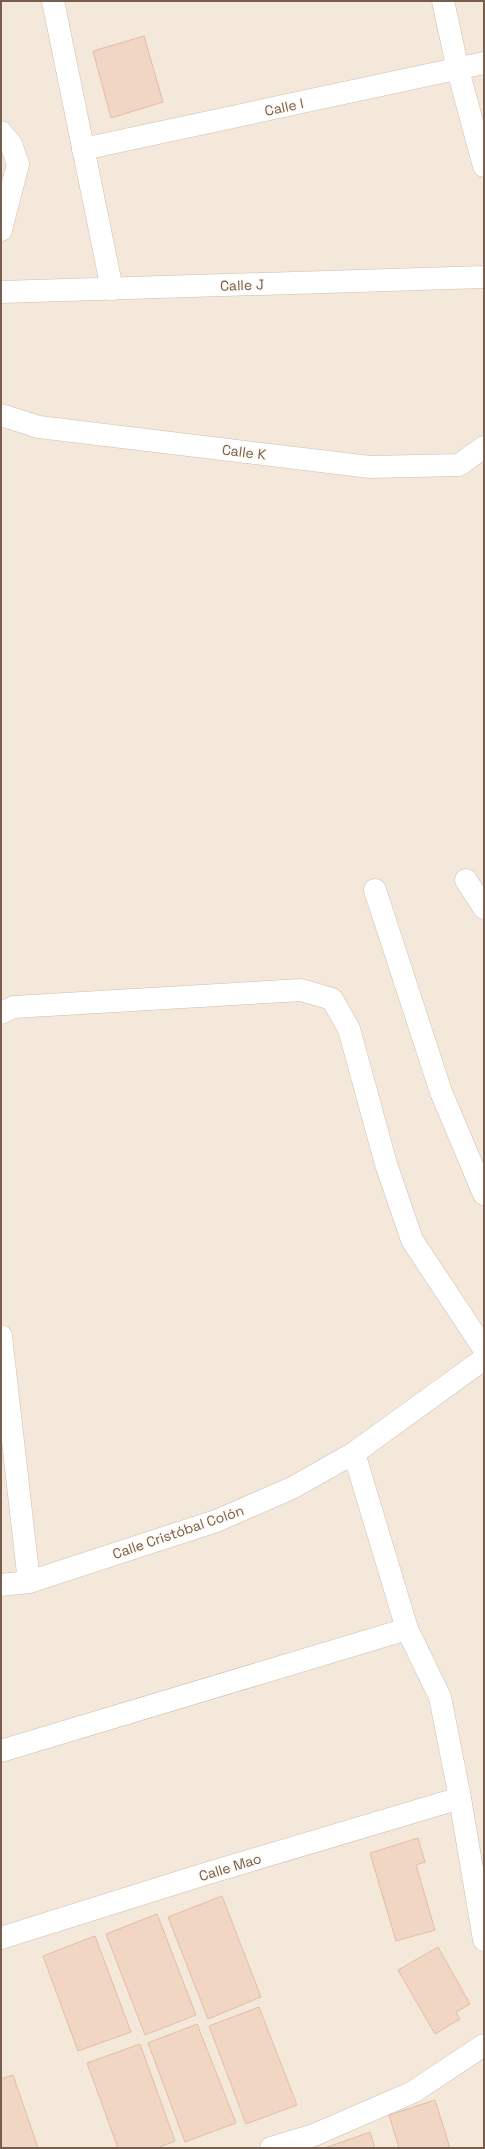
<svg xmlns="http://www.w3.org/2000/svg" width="485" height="2149" viewBox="0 0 485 2149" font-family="'Space Grotesk',sans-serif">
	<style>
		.residential { fill: #f4e8da }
		.building { fill: #f1d6c4; stroke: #e3bda5 }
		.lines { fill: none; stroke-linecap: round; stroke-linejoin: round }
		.minor-casing { stroke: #cebeb0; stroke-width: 23 }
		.minor { stroke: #fff; stroke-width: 22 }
		.labels { text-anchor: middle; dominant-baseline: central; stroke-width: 3; stroke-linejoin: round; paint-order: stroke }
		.street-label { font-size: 14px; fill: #775d4e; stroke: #fefaf2 }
	</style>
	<rect width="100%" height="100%" fill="#fcf6ec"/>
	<!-- residential -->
	<rect class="residential" x="1" y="1" width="483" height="2147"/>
	<!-- building -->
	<g class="building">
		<polygon points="144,36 163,102 111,118 93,51"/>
		<polygon points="418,1838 425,1862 416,1865 435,1930 396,1941 370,1853"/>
		<polygon points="222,1896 261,1997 208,2019 168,1917"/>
		<polygon points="157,1914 196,2015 145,2035 106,1934"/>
		<polygon points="95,1936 131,2032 78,2051 43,1956"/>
		<polygon points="438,1947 470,2004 456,2012 460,2019 435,2034 398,1970"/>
		<polygon points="259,2007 297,2105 246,2124 209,2026"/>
		<polygon points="197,2024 236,2123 185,2142 148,2043"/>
		<polygon points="140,2044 175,2141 157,2148 118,2148 87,2063"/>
		<polygon points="13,2075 38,2148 1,2148 1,2079"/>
		<polygon points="435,2100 450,2148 399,2148 389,2115"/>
		<polygon points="370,2132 375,2148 325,2148"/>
	</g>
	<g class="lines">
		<!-- minor casing -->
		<g class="minor-casing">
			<g id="minor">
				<polyline points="53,1 112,289"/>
				<polyline points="443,1 458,70 484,166"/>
				<polyline points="1,132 11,144 18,164 1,230"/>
				<polyline points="83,149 484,63"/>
				<polyline points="1,292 484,277"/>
				<polyline points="1,415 39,427 370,467 459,465 484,447"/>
				<polyline points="466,880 484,908"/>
				<polyline points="375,890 441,1092 484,1194"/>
				<polyline points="1,1013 14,1007 301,990 332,999 349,1029 386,1164 412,1240 484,1349"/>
				<polyline points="1,1336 29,1582"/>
				<polyline points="354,1453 407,1629 440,1697 460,1798 484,1940"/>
				<polyline points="1,1585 29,1582 216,1521 292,1488 354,1453 484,1359"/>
				<polyline points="1,1751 407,1629"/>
				<polyline points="1,1938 205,1874 460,1798"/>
				<polyline points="271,2148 314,2135 413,2092 484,2045"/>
			</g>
		</g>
		<!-- minor -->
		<use href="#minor" class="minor"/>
	</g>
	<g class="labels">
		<!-- street labels -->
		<g class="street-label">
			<text transform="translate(284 107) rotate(-12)">Calle I</text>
			<text transform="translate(242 285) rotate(-2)">Calle J</text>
			<text transform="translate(244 452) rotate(7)">Calle K</text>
			<text transform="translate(178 1532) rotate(-19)">Calle Cristóbal Colón</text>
			<text transform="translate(230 1867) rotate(-17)">Calle Mao</text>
		</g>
	</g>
	<!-- border -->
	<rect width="485" height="2149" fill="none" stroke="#775d4e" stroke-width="4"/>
</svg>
